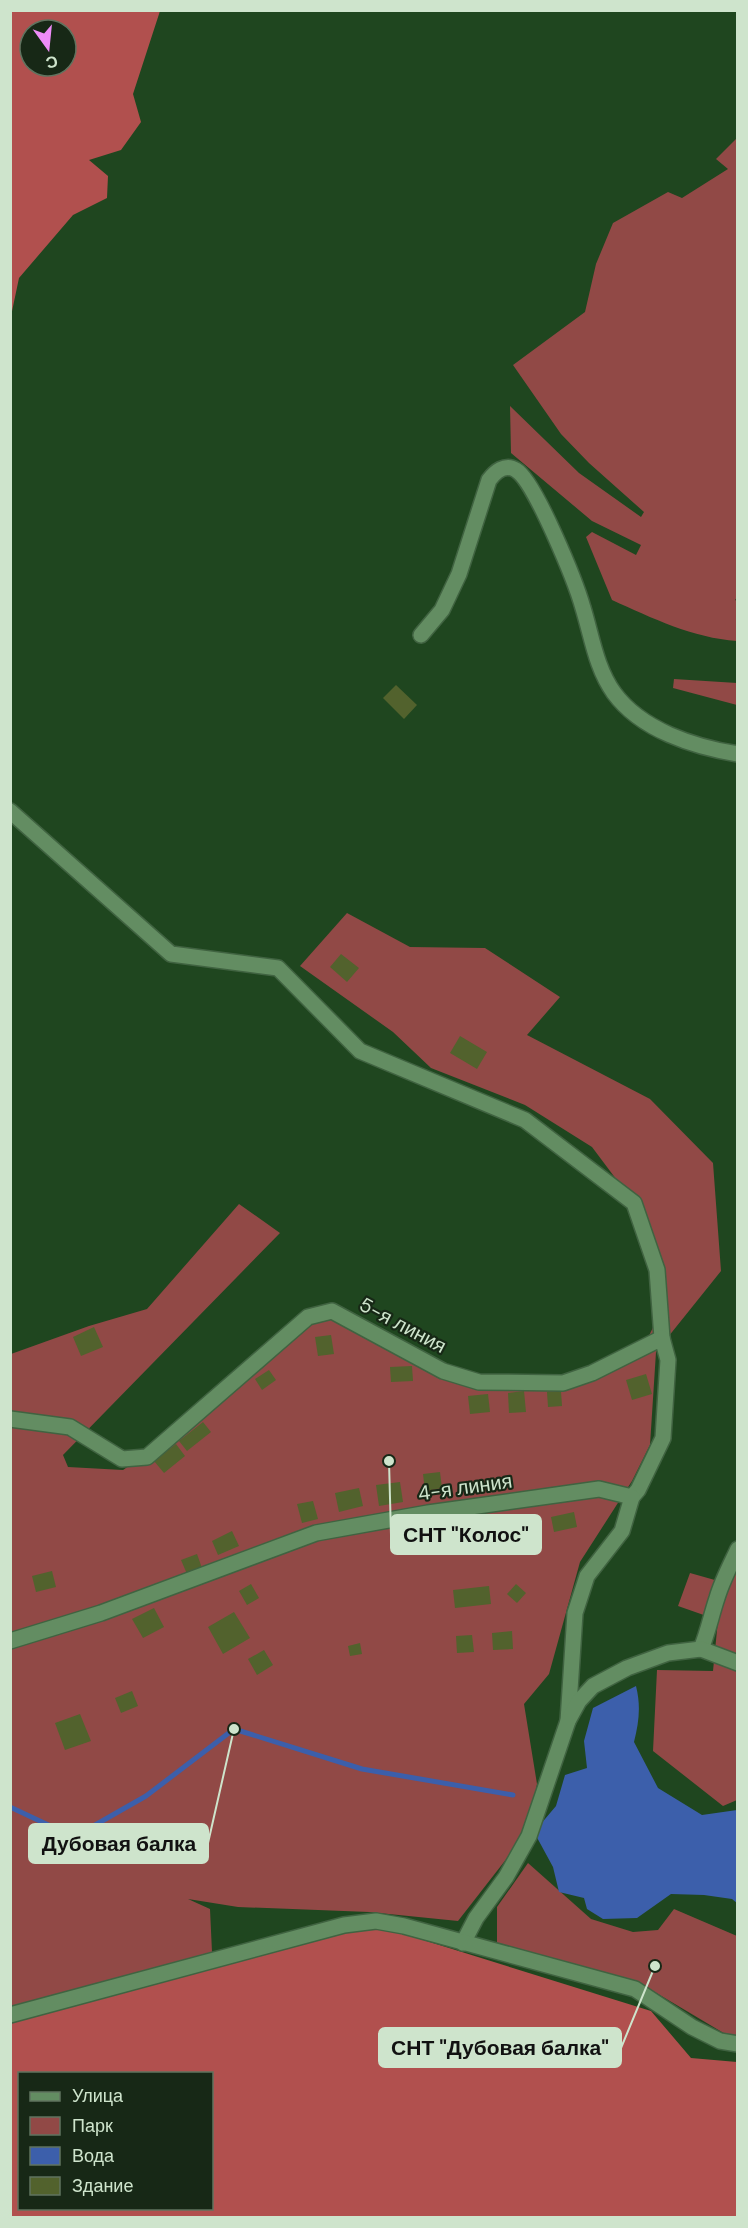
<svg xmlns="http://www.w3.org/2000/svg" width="748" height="2228" viewBox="0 0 748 2228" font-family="'DM Sans',sans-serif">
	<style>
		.green { fill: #914946 }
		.forest { fill: #b1504e; fill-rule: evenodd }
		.water { fill: #3c5fab }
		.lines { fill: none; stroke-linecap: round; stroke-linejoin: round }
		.stream { stroke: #3c5fab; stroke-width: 5 }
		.building { fill: #52622d }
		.minor-casing { stroke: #406341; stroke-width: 18 }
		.minor { stroke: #638d62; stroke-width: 15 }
		.labels { text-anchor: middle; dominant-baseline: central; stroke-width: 4.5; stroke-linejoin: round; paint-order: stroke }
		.street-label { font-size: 20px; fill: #cee4cc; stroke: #172816 }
		.leader { fill: none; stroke: #cee4cc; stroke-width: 2 }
		.callout-dot { fill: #cee4cc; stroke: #172816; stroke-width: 2 }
		.callout { fill: #cee4cc; stroke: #cee4cc; stroke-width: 2 }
		.callout-label { font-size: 21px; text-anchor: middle; font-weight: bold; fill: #111 }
	</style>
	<rect width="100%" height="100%" fill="#1f461f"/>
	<!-- green -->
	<g class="green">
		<path d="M737,138l1,458 -3,4 2,1v40c-44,-3 -85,-23 -125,-41l-26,-63 6,-5 44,23 5,-10 -49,-24 -81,-68 -1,-47 69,67 62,44 3,-5 -55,-49 -28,-29 -48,-69 72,-53 11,-48 17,-41 55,-31 14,6 46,-29 -12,-10z"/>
		<polygon points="674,679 737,683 737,705 673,688"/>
		<polygon points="347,913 410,947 485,948 560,997 527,1035 650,1099 713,1163 721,1271 656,1352 650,1445 632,1481 580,1562 549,1674 524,1704 537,1784 529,1830 458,1921 369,1912 238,1907 188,1899 210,1909 212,1952 11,2010 11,1354 89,1326 147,1309 239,1204 280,1233 63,1455 68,1467 123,1470 180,1431 308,1321 333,1317 474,1388 580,1386 638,1358 667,1299 634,1203 592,1147 525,1105 431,1068 393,1032 300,966"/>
		<polygon points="737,1566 737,1800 723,1806 653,1751 657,1670 713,1671 718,1620 678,1606 690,1573 729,1584"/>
		<polygon points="528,1863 591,1919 633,1932 658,1930 674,1909 737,1936 737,2041 648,1988 497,1945 497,1907"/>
	</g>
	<!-- forest -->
	<g class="forest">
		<path d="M11,10l149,1 -27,83 8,28 -20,28 -32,10 19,16 -1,22 -34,17 -54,63 -8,38zM30,30h36v36h-36z"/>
		<path d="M372,1924l279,87 40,47 46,4v155l-726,1v-199zM20,2074h192v134h-192z"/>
	</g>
	<!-- water -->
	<path class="water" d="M636,1686c5,20 3,36 -2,56l24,46 44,27 35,-5v93l-5,-4 -28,-4 -33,-1 -34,24 -34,1 -16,-10 -3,-11 -25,-6 -6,-25 -19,-35 22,-26 9,-31 22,-7 -3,-27 9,-33z"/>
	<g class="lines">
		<!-- stream -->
		<polyline class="stream" points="10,1807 74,1837 146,1796 234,1729 362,1769 513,1795"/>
	</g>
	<!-- building -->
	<g class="building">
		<polygon points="396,685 417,705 404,719 383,698"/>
		<polygon points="341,954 359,968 347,982 330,967"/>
		<polygon points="460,1036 487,1052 477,1069 450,1053"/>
		<polygon points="94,1327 103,1347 81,1356 73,1337"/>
		<polygon points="331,1335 334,1354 318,1356 315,1337"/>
		<polygon points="412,1366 413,1381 391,1382 390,1367"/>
		<polygon points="269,1370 276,1380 262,1390 255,1379"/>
		<polygon points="646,1374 652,1394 632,1400 626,1380"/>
		<polygon points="524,1391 526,1412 509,1413 508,1393"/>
		<polygon points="561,1391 562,1406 548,1407 547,1392"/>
		<polygon points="488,1394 490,1412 470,1414 468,1396"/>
		<polygon points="203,1422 211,1432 187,1451 179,1441"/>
		<polygon points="176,1444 185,1456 164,1473 154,1461"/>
		<polygon points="440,1472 442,1488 425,1491 423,1474"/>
		<polygon points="400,1482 403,1502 379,1506 376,1485"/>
		<polygon points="359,1488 363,1506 339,1512 335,1493"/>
		<polygon points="313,1501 318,1519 302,1523 297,1504"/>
		<polygon points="574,1512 577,1527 554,1532 551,1517"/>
		<polygon points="232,1531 239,1546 218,1555 212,1541"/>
		<polygon points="197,1554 202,1568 187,1574 181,1560"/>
		<polygon points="52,1571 56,1587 36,1592 32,1576"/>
		<polygon points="251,1584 259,1598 247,1605 239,1591"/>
		<polygon points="516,1584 526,1593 517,1603 507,1594"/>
		<polygon points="489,1586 491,1604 455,1608 453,1590"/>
		<polygon points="154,1608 164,1627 143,1638 132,1619"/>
		<polygon points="234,1612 250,1638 223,1654 208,1627"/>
		<polygon points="512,1631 513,1649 493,1650 492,1633"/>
		<polygon points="472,1635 474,1652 457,1653 456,1636"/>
		<polygon points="360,1643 362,1654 350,1656 348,1646"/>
		<polygon points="264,1650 273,1665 257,1675 248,1659"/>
		<polygon points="132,1691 138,1706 121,1713 115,1698"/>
		<polygon points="80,1714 91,1741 65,1750 55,1723"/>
	</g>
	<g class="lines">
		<!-- minor casing -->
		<g class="minor-casing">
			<g id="minor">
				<path d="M421,635l21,-25 17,-36 30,-94c6,-8 16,-17 27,-10 19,11 60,113 67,138 9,29 13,60 31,85 27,37 80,54 124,61"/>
				<polyline points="10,811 171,954 278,968 360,1051 525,1120 634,1203 657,1270 662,1338"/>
				<polyline points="10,1419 70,1427 122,1459 147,1457 308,1317 332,1311 443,1371 479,1382 563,1383 592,1373 662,1338 668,1360 663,1438 638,1490 632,1497"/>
				<polyline points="10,1641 101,1613 316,1533 428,1513 599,1489 632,1497 622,1531 587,1576 575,1613 568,1721"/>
				<path d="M701,1649c7,-17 10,-33 16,-51 5,-17 13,-32 21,-49"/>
				<polyline points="463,1943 476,1918 506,1877 529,1836 568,1721 579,1701 593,1686 627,1668 668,1653 701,1649 738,1663"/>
				<polyline points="10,2015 344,1925 376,1921 404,1926 635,1989 692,2027 720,2041 738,2044"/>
			</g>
		</g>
		<!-- minor -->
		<use href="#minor" class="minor"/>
	</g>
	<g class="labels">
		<!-- street labels -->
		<g class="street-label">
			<text transform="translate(403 1325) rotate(28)">5-я линия</text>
			<text transform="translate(465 1487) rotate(-8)">4-я линия</text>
		</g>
	</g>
	<!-- callouts -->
	<path class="leader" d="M389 1461L391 1535M234 1729L208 1843M655 1966L621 2048"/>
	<g class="callout-dot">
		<circle cx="389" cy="1461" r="6"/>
		<circle cx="234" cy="1729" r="6"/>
		<circle cx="655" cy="1966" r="6"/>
	</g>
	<g class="callout">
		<rect x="391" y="1515" width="150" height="39" rx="6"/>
		<rect x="29" y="1824" width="179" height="39" rx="6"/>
		<rect x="379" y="2028" width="242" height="39" rx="6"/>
	</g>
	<g class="callout-label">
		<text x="466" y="1542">СНТ "Колос"</text>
		<text x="119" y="1851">Дубовая балка</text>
		<text x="500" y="2055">СНТ "Дубовая балка"</text>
	</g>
	<!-- border -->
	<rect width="748" height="2228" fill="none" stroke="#cee4cc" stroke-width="24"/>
	<!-- legend -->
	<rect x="18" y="2072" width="195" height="138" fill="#172816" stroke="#60735f" stroke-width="1.5"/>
	<rect x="30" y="2092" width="30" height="9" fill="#638d62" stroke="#60735f" stroke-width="1.5"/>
	<text x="72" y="2102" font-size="18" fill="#cee4cc">Улица</text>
	<rect x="30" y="2117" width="30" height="18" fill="#914946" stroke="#60735f" stroke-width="1.5"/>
	<text x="72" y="2132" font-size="18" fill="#cee4cc">Парк</text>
	<rect x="30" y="2147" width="30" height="18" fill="#3c5fab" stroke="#60735f" stroke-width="1.5"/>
	<text x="72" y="2162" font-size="18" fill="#cee4cc">Вода</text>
	<rect x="30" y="2177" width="30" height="18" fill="#52622d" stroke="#60735f" stroke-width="1.5"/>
	<text x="72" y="2192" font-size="18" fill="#cee4cc">Здание</text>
	<!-- north arrow -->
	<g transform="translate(48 48) rotate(165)"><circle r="28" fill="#172816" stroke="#60735f" stroke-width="1.5"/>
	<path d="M0-4.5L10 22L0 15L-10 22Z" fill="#ee8cf8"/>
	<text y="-9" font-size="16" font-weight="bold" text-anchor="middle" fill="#cee4cc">С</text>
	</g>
</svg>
